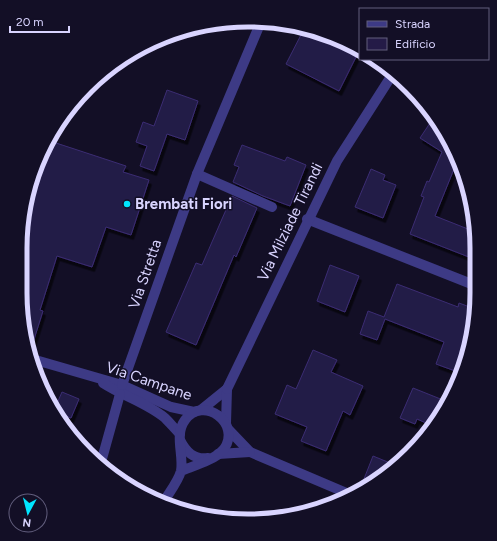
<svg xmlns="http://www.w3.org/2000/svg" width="497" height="541" viewBox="0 0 497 541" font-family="Figtree,sans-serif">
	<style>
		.building { fill: #241b47; stroke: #3b2d73; filter: url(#shadow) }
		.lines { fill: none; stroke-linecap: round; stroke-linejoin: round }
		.minor { stroke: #3d3a85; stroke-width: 10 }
		.tertiary { stroke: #3d3a85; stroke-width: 10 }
		.poi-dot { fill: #00e5ff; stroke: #130f26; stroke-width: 1.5 }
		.labels { text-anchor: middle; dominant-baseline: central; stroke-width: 3; stroke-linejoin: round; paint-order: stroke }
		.poi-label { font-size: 15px; font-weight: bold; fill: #d9d4ff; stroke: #130f26; text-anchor: start }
		.street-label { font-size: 15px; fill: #d9d4ff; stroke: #130f26 }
		.rim { fill: none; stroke: #d9d4ff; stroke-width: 5 }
	</style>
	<defs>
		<filter id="shadow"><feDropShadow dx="2.5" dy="4.5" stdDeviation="0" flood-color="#0009"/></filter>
	</defs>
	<rect width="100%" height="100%" fill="#130f26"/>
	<!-- building -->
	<g class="building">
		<polygon points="304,29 357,55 339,91 286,64"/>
		<polygon points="167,90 198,101 185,140 167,134 154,171 140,166 147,146 136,142 143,122 154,126"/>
		<polygon points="434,117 439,122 456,164 435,216 473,231 474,259 410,234 424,197 421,196 427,181 429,182 442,152 420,138"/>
		<polygon points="50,141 126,166 123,172 149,180 131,235 106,227 92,267 57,256 40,310 43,311 30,352 24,337 24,204"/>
		<polygon points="242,145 285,161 287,157 306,165 290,206 263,196 233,182 239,167 234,165"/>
		<polygon points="371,169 385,175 383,180 396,185 383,218 355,207"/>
		<polygon points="232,196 257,208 236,257 234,255 196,345 166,332 196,263 202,265"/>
		<polygon points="330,265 359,276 345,312 317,301"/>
		<polygon points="397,284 458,307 459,303 475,309 475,322 458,372 436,364 444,342 385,319 377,340 360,334 368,311 384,317"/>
		<polygon points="313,350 337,360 331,372 363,386 350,415 343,411 326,451 301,441 307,427 275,414 287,385 296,389"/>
		<polygon points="413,388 448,402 433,426 417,419 415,424 400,418"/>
		<polygon points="62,392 79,399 71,418 59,413 55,408"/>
		<polygon points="373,456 395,465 376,482 360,489"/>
	</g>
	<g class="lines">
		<!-- minor -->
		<g class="minor">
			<polyline points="197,174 272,207"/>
			<polyline points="307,219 474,285"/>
			<polyline points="32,359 122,385 171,407 194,412"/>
			<path d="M103,383c20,13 44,20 62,35 5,5 10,11 15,16"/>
			<polyline points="122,385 197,174 260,24"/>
			<polyline points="201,410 227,389"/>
			<polyline points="226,423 227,389"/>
			<polyline points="228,429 250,452 349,494"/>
			<polyline points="218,454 250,452"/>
			<polyline points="100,466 120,394"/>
		</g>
		<!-- tertiary -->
		<g class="tertiary">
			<polyline points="227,389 337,161 392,75"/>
			<path d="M180,440c6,12 14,20 28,18"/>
			<path d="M163,503c5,-9 15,-21 18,-32 3,-16 -7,-36 4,-51 18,-25 57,3 39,29 -9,11 -31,17 -43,22"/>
		</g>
	</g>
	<!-- markers -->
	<circle class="poi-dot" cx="127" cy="204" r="4"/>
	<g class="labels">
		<!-- poi labels -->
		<g class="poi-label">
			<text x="135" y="204">Brembati Fiori</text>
		</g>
		<!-- street labels -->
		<g class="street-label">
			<text transform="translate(290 222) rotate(-64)">Via Milziade Tirandi</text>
			<text transform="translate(145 274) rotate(-71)">Via Stretta</text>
			<text transform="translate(149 381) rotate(19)">Via Campane</text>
		</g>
	</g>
	<!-- crop -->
	<path d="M0 0H497V541H0ZM248 27H249A221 221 0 0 1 470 248V293A221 221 0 0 1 249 514H248A221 221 0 0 1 27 293V248A221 221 0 0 1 248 27Z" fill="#130f26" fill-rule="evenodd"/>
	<path class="rim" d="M248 27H249A221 221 0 0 1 470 248V293A221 221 0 0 1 249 514H248A221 221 0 0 1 27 293V248A221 221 0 0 1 248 27Z"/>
	<!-- legend -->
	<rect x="359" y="8" width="130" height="52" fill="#130f26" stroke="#625e7d"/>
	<rect x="367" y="21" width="20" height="6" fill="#3d3a85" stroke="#625e7d"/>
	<text x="395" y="28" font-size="12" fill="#d9d4ff">Strada</text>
	<rect x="367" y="38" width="20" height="12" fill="#241b47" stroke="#625e7d"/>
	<text x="395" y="48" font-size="12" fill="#d9d4ff">Edificio</text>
	<!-- north arrow -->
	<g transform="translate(28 513) rotate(187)"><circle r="19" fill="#130f26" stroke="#625e7d"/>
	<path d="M0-3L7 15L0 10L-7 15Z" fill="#00e5ff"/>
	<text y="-6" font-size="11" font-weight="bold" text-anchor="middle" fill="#d9d4ff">N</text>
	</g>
	<!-- scale -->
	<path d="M10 26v6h59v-6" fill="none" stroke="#d9d4ff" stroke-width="2"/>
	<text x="16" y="26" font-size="12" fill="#d9d4ff" stroke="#130f26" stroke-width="3" paint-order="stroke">20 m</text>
</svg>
